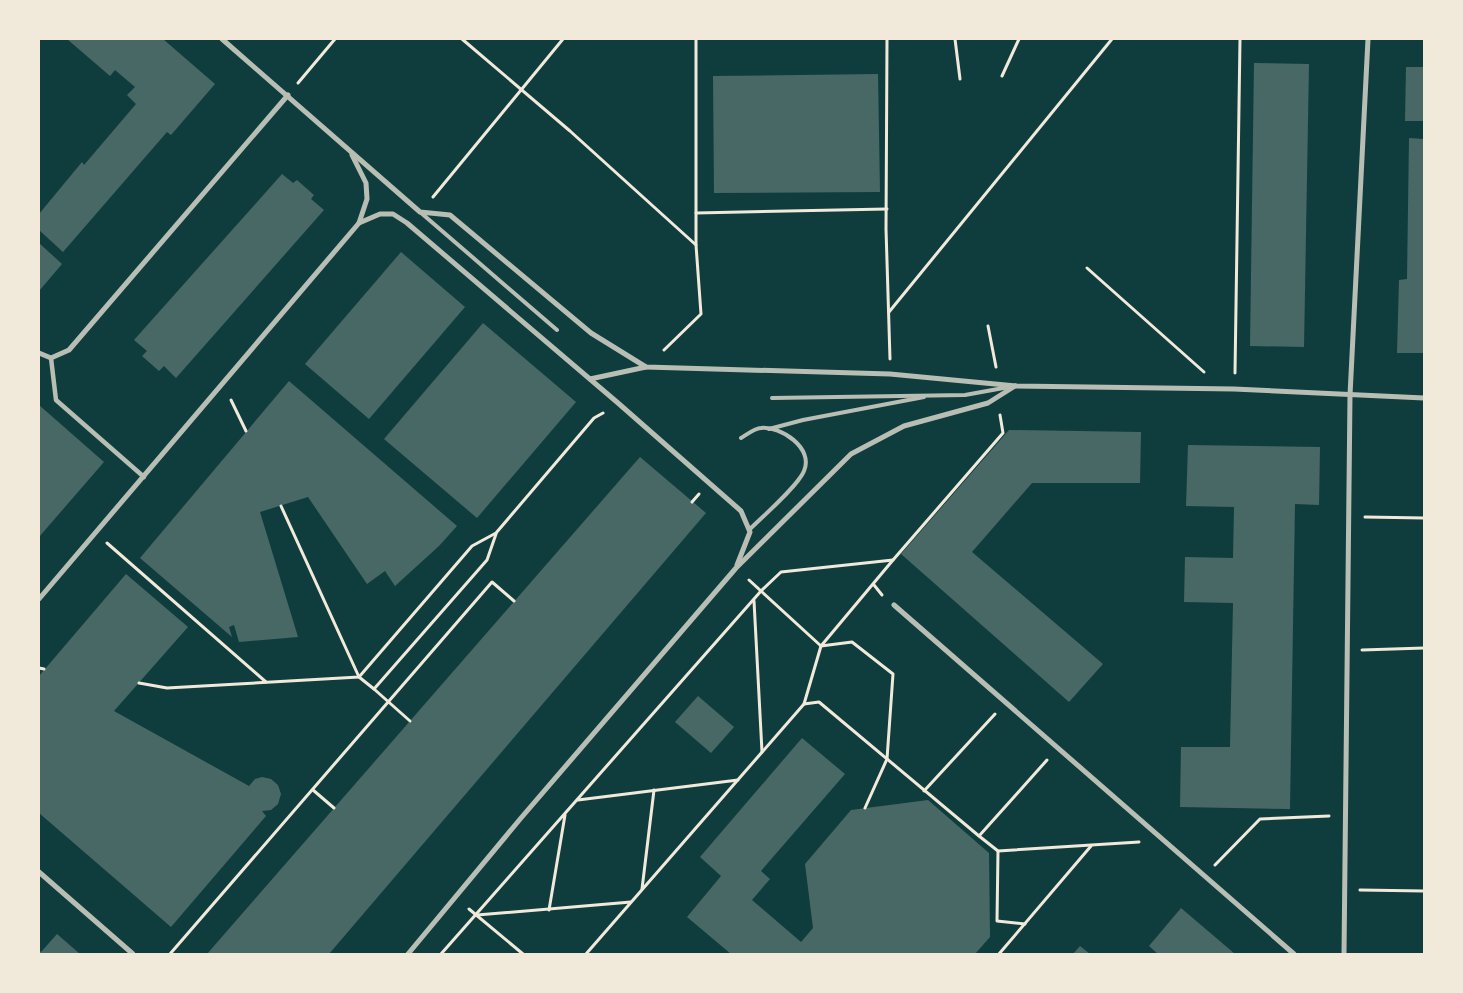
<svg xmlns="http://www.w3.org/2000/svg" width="1463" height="993" viewBox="0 0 1463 993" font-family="'Fira Sans',sans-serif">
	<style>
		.building { fill: #486865 }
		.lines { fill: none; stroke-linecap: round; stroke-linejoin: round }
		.path { stroke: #f1e9da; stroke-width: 3 }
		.service { stroke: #b8beb3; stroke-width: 4 }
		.pedestrian { stroke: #b8beb3; stroke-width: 4.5 }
		.minor { stroke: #b8beb3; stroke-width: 5 }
	</style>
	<rect width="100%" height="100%" fill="#0f3d3e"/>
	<!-- building -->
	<g class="building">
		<polygon points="67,39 163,39 215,84 171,135 167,132 63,252 39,230 39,214 82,162 84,165 136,104 127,95 135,87 115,70 110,76"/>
		<polygon points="1254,63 1309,64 1304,347 1250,346"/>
		<polygon points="1406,67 1424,67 1424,121 1405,121"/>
		<polygon points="878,74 880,192 714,193 713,76"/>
		<polygon points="1409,138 1424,139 1424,353 1397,353 1399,280 1407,279"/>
		<polygon points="282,174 293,183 297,180 314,195 311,199 324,210 176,378 164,366 159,371 142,356 147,351 134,340"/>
		<polygon points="39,243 62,264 39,291"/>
		<polygon points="401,252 465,307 369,419 305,364"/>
		<polygon points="483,323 576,402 477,518 384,439"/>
		<polygon points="289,381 457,526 439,546 395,586 385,571 367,584 308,497 260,512 298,637 239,642 234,625 229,627 232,637 140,558"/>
		<polygon points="39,405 104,462 39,537"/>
		<polygon points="1009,430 1141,432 1140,483 1032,483 972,552 1103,664 1069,702 901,554"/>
		<polygon points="1188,445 1320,447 1319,505 1295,504 1290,809 1180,807 1181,747 1230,747 1233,603 1184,602 1185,557 1233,558 1234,507 1186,506"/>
		<polygon points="640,457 706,513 329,954 207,954"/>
		<polygon points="126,574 188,627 114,711 249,786 255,779 262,777 271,779 278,785 281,794 278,804 271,810 262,811 266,816 171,927 39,813 39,676"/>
		<polygon points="698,696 734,727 711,753 675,722"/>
		<polygon points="802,738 845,774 761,871 770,879 752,900 801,942 813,928 805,864 851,810 928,800 989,853 990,937 975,954 731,954 687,917 721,876 700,857"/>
		<polygon points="1181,908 1235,954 1158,954 1149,946"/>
		<polygon points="57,934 80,954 39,954 39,950 41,952"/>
		<polygon points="1080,946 1090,954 1073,954"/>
	</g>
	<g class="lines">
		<!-- path -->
		<g class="path">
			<polyline points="462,39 570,131 696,245"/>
			<polyline points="887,39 886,229 890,359"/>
			<polyline points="955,39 960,79"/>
			<polyline points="1002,76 1019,39"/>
			<polyline points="298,83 335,39"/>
			<polyline points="433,197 563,39"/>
			<polyline points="696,213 887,209"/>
			<polyline points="1087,268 1204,372"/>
			<polyline points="889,312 1112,39"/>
			<polyline points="988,326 996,367"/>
			<polyline points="664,350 701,314 696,245 696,39"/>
			<polyline points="1235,373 1240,39"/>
			<polyline points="231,400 246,431"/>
			<polyline points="692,502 699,494"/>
			<polyline points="281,506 359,677 374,689 487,560 496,534"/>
			<polyline points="1365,517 1424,518"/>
			<polyline points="107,543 266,682"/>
			<polyline points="749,580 821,646 852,642 893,674 887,759 865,808"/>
			<polyline points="874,585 882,595"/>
			<polyline points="754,601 762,752"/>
			<polyline points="1362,650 1424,648"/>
			<polyline points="39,668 44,669"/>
			<polyline points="139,683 167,688 359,677 472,546 496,533 594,418 603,413"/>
			<polyline points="374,689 410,721"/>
			<polyline points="804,704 819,702 979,836 998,851 1139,842"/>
			<polyline points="313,790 334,808"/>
			<polyline points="924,791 995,714"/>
			<polyline points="578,800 738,780"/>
			<polyline points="979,836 1047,760"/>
			<polyline points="998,851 997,921 1025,924"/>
			<polyline points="1215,865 1260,819 1329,816"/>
			<polyline points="642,889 654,790"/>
			<polyline points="1360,890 1424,891"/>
			<polyline points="469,909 523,954"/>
			<polyline points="549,910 565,815"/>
			<polyline points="477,915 631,902"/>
			<polyline points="170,954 492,582 514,601"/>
			<polyline points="441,954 761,591 781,572 893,560"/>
			<polyline points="586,954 804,704 821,646 893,560 1003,433 1000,415"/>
			<polyline points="999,954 1091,846"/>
		</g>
		<!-- service -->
		<g class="service">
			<polyline points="420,212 557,330"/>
			<polyline points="772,398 965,395 1009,387"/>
			<polyline points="769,429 803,420 924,397"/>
			<path d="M741,438c5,-3 14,-10 20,-10 20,-2 53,20 43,43 -6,15 -42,46 -55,59"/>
		</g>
		<!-- pedestrian -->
		<polyline class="pedestrian" points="51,358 56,400 144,477"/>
		<!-- minor -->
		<g class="minor">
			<polyline points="222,39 420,212 450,215 591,333 646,367 890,374 1016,386 1234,389 1424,398"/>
			<polyline points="359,223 380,214 393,214 407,223 618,403 741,511 750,532 737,565"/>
			<polyline points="39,353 51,358 69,350 288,95"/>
			<polyline points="590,379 646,367"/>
			<polyline points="39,599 359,223 367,199 366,183 352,155"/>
			<polyline points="894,605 1294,954"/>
			<polyline points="39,872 133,954"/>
			<polyline points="408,954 521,818 736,568 851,454 904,426 988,403 1015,386"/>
			<polyline points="1344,954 1350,395 1368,39"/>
		</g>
	</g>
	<!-- border -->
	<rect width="1463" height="993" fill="none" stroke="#f1e9da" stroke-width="80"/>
</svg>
